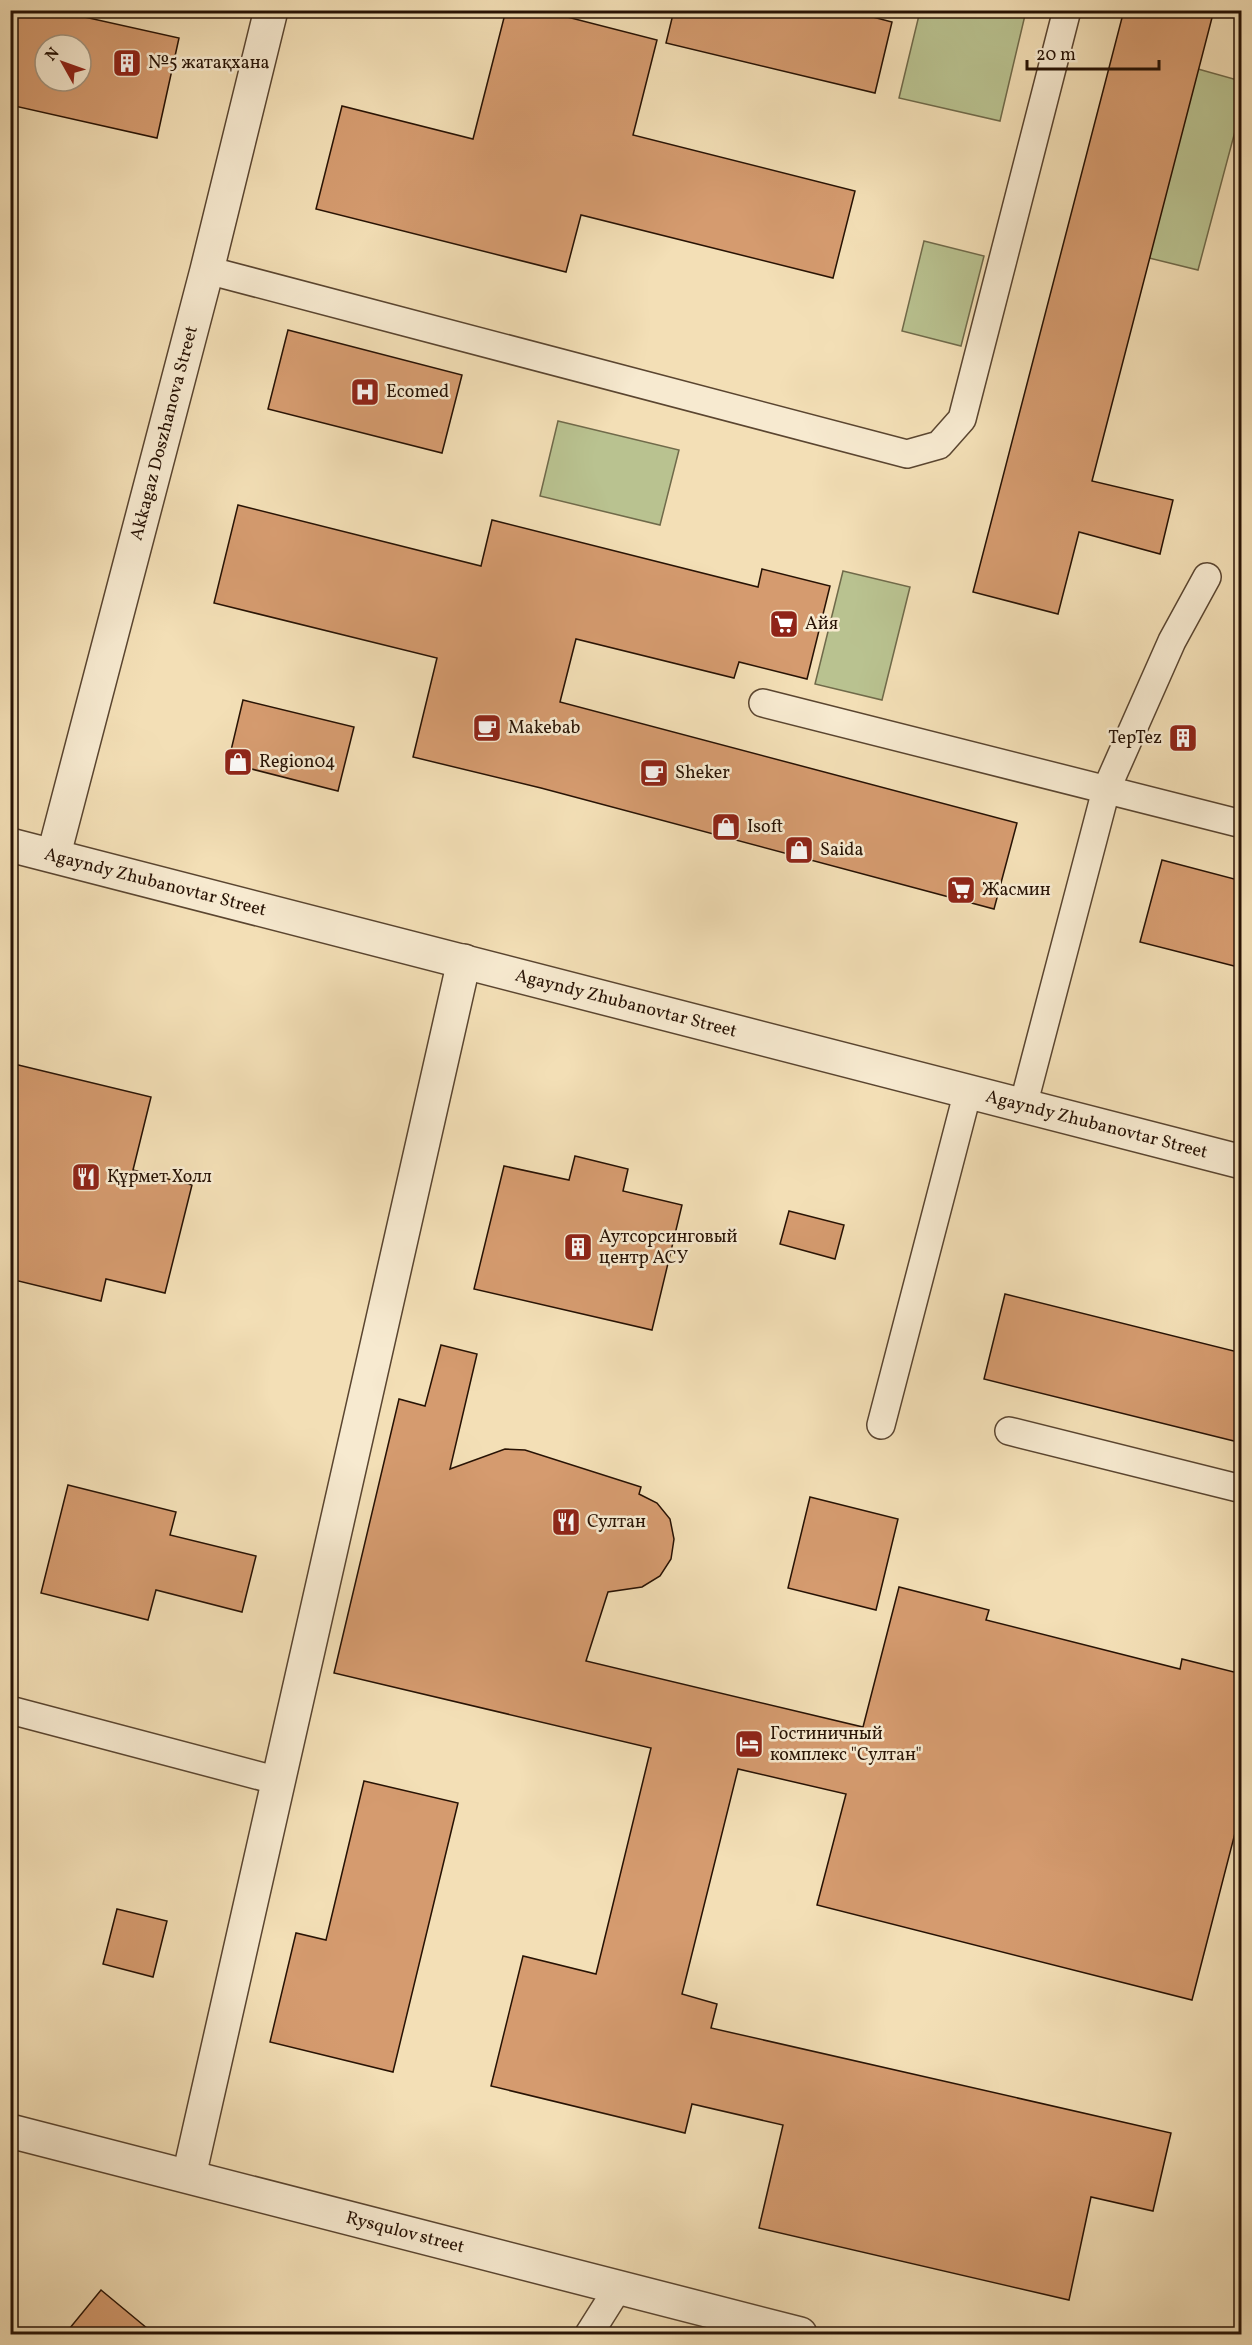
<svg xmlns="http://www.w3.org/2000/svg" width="1252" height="2345" viewBox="0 0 1252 2345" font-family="Vollkorn,serif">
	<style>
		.green { fill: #b9c290; stroke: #706a4a; stroke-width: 1.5 }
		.building { fill: #d59b6f; stroke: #271204; stroke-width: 1.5; fill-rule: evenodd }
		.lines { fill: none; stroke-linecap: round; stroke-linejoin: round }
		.service-casing { stroke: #5a4530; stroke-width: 30 }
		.minor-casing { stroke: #5a4530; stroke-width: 36 }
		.tertiary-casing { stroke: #5a4530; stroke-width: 36 }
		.service { stroke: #f7ead0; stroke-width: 27 }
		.minor { stroke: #f7ead0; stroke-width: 33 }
		.tertiary { stroke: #f7ead0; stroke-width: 33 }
		.labels { text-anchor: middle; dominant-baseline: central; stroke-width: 5; stroke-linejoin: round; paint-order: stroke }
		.poi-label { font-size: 18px; fill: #271204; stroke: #f7ead0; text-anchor: start }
		.street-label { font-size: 18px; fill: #271204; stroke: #f7ead0 }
	</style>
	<rect width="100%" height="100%" fill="#f3dfb6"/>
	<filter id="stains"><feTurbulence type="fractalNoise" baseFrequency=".00333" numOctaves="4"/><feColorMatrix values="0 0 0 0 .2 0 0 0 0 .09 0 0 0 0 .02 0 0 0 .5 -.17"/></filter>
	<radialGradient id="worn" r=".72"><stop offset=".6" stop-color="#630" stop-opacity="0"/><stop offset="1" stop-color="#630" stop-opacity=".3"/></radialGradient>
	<!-- green -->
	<g class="green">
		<polygon points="920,11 1026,11 1000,121 899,98"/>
		<polygon points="1198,69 1241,81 1241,109 1198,270 1149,258"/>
		<polygon points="924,241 984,256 961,346 902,331"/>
		<polygon points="558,421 679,450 660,525 540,496"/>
		<polygon points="843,571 910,587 882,700 815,684"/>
	</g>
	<!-- building -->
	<g class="building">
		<path d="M10,10h43l126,28 -22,100 -147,-33zM45,45h36v36h-36z"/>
		<polygon points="506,10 540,10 657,40 633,135 855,191 833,278 581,215 566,272 316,209 342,106 473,139"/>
		<polygon points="674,10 846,10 892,22 875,93 666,43"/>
		<polygon points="1124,10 1214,10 1092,481 1173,500 1160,554 1079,532 1058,614 973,592"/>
		<polygon points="288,330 462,375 442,453 268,409"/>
		<polygon points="238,505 481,566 492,520 758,587 762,569 830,586 807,679 739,662 734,678 576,639 560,702 1017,823 994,909 541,788 413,757 437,658 214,603"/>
		<polygon points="243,700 354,727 338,791 228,763"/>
		<polygon points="1162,860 1242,881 1242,968 1140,942"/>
		<polygon points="10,1063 151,1097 133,1170 192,1185 165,1293 106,1279 101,1301 10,1279"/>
		<polygon points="575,1156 628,1169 623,1191 682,1205 652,1330 474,1289 504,1166 569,1180"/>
		<polygon points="789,1211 844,1225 835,1259 780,1244"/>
		<polygon points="1005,1294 1242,1353 1242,1443 984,1379"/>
		<polygon points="441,1345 477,1354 450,1469 505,1449 525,1450 641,1487 639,1494 657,1503 670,1519 674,1539 671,1559 660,1576 642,1587 608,1592 586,1661 863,1727 899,1587 989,1610 986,1620 1180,1669 1182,1659 1242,1674 1242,1806 1192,2000 817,1905 846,1794 738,1769 682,1994 717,2004 711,2028 1171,2133 1153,2211 1091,2197 1069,2300 759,2228 783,2125 692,2104 685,2133 491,2086 523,1956 596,1974 651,1748 334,1673 399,1399 425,1406"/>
		<polygon points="68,1485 176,1512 170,1535 256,1556 242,1612 156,1590 148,1620 41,1593"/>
		<polygon points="810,1497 898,1519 876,1610 788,1588"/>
		<polygon points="364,1781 458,1803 393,2072 270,2042 296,1933 326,1940"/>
		<polygon points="117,1909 167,1921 153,1977 103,1964"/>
		<polygon points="101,2290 154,2334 65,2334"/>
	</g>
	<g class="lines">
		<!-- service casing -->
		<g class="service-casing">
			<g id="service">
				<polyline points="207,270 907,454 939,445 962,419 1067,10"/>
				<polyline points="763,703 1242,824"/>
				<polyline points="1023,1106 1106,790 1172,641 1207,577"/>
				<polyline points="881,1425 968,1091"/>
				<polyline points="1009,1431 1242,1489"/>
				<polyline points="10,1710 279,1781"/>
				<polyline points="589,2334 618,2288"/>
			</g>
		</g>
		<!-- minor casing -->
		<g class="minor-casing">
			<g id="minor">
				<path id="s1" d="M54,854l153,-584 64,-260"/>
				<polyline points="189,2176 464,961"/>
			</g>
		</g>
		<!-- tertiary casing -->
		<g class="tertiary-casing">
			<g id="tertiary">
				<path id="s2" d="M10,845l1232,317"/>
				<path id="s3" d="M10,2131l790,203"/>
			</g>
		</g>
		<!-- service -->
		<use href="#service" class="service"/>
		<!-- minor -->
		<use href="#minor" class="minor"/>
		<!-- tertiary -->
		<use href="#tertiary" class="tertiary"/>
	</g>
	<!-- icons -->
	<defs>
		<g id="building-square" transform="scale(1.5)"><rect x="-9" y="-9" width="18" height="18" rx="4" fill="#8f2418" stroke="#f7ead0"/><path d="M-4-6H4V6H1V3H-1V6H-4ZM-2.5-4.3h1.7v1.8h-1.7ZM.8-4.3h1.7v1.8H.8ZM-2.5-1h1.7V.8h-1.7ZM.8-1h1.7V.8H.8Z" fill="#fff"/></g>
		<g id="hospital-square" transform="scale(1.5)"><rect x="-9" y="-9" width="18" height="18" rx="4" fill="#8f2418" stroke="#f7ead0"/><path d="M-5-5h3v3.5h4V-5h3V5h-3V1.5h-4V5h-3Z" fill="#fff"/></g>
		<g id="supermarket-square" transform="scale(1.5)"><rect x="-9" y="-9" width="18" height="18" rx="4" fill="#8f2418" stroke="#f7ead0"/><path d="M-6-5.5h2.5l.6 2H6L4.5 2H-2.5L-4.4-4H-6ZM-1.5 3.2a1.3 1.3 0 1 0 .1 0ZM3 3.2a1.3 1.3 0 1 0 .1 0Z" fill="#fff"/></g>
		<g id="cafe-square" transform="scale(1.5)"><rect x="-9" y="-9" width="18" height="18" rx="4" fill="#8f2418" stroke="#f7ead0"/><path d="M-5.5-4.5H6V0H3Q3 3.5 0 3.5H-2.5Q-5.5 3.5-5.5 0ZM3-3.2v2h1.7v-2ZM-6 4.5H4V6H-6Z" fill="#fff"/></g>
		<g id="shop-square" transform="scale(1.5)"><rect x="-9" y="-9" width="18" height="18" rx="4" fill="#8f2418" stroke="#f7ead0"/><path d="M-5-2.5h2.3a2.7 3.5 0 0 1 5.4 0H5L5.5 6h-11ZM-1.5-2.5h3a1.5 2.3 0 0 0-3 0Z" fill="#fff"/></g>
		<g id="restaurant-square" transform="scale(1.5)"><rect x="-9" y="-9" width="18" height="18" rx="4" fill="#8f2418" stroke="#f7ead0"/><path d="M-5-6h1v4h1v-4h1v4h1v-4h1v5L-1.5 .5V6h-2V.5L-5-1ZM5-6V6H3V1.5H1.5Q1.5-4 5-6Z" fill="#fff"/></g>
		<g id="hotel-square" transform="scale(1.5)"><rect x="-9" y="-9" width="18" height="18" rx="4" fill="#8f2418" stroke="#f7ead0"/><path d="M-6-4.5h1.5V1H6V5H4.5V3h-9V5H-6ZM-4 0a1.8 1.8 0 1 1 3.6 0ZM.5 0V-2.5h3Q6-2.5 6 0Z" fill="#fff"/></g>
	</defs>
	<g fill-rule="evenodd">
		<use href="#building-square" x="127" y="63"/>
		<use href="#hospital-square" x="365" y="392"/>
		<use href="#supermarket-square" x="784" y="624"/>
		<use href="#cafe-square" x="487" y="728"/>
		<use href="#building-square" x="1183" y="738"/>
		<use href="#shop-square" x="238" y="762"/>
		<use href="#cafe-square" x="654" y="773"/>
		<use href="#shop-square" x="726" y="827"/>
		<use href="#shop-square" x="799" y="850"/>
		<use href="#supermarket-square" x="961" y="890"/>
		<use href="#restaurant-square" x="86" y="1177"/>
		<use href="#building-square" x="578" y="1247"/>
		<use href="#restaurant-square" x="566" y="1522"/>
		<use href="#hotel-square" x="749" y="1744"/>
	</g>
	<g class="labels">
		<!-- poi labels -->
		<g class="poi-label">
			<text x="148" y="63">№5 жатақхана</text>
			<text x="386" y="392">Ecomed</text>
			<text x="805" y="624">Айя</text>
			<text x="508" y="728">Makebab</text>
			<text x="1162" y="738" text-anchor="end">TepTez</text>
			<text x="259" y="762">Region04</text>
			<text x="675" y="773">Sheker</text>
			<text x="747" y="827">Isoft</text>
			<text x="820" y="850">Saida</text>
			<text x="982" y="890">Жасмин</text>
			<text x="107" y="1177">Құрмет Холл</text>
			<text x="599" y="1237">Аутсорсинговый<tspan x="599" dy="21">центр АСУ</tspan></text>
			<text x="587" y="1522">Султан</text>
			<text x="770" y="1734">Гостиничный<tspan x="770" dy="21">комплекс "Султан"</tspan></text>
		</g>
		<!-- street labels -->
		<g class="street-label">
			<text stroke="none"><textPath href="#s1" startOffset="435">Akkagaz Doszhanova Street</textPath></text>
			<text stroke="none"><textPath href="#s2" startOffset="150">Agayndy Zhubanovtar Street</textPath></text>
			<text stroke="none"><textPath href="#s2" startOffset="636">Agayndy Zhubanovtar Street</textPath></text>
			<text stroke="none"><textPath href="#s2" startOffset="1122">Agayndy Zhubanovtar Street</textPath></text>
			<text stroke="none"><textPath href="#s3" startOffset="408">Rysqulov street</textPath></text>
		</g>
	</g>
	<!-- margin -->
	<rect width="1252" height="2345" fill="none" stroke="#f3dfb6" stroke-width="36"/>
	<rect x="12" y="12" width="1228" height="2321" fill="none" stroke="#271204" stroke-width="3"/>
	<rect x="18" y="18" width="1216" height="2309" fill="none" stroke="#271204" stroke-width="1.5"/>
	<!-- north arrow -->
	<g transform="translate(63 63) rotate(310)"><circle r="28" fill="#f7ead0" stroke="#a4947e" stroke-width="1.5"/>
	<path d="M0-4.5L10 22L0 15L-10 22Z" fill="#8f2418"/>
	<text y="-9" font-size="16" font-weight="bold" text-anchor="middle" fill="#271204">N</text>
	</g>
	<!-- scale -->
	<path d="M1027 60v9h132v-9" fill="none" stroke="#271204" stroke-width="3"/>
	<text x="1036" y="60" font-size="18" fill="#271204" stroke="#f7ead0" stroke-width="4.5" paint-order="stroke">20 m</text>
	<rect width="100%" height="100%" filter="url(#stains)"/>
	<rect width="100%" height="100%" fill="url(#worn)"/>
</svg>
